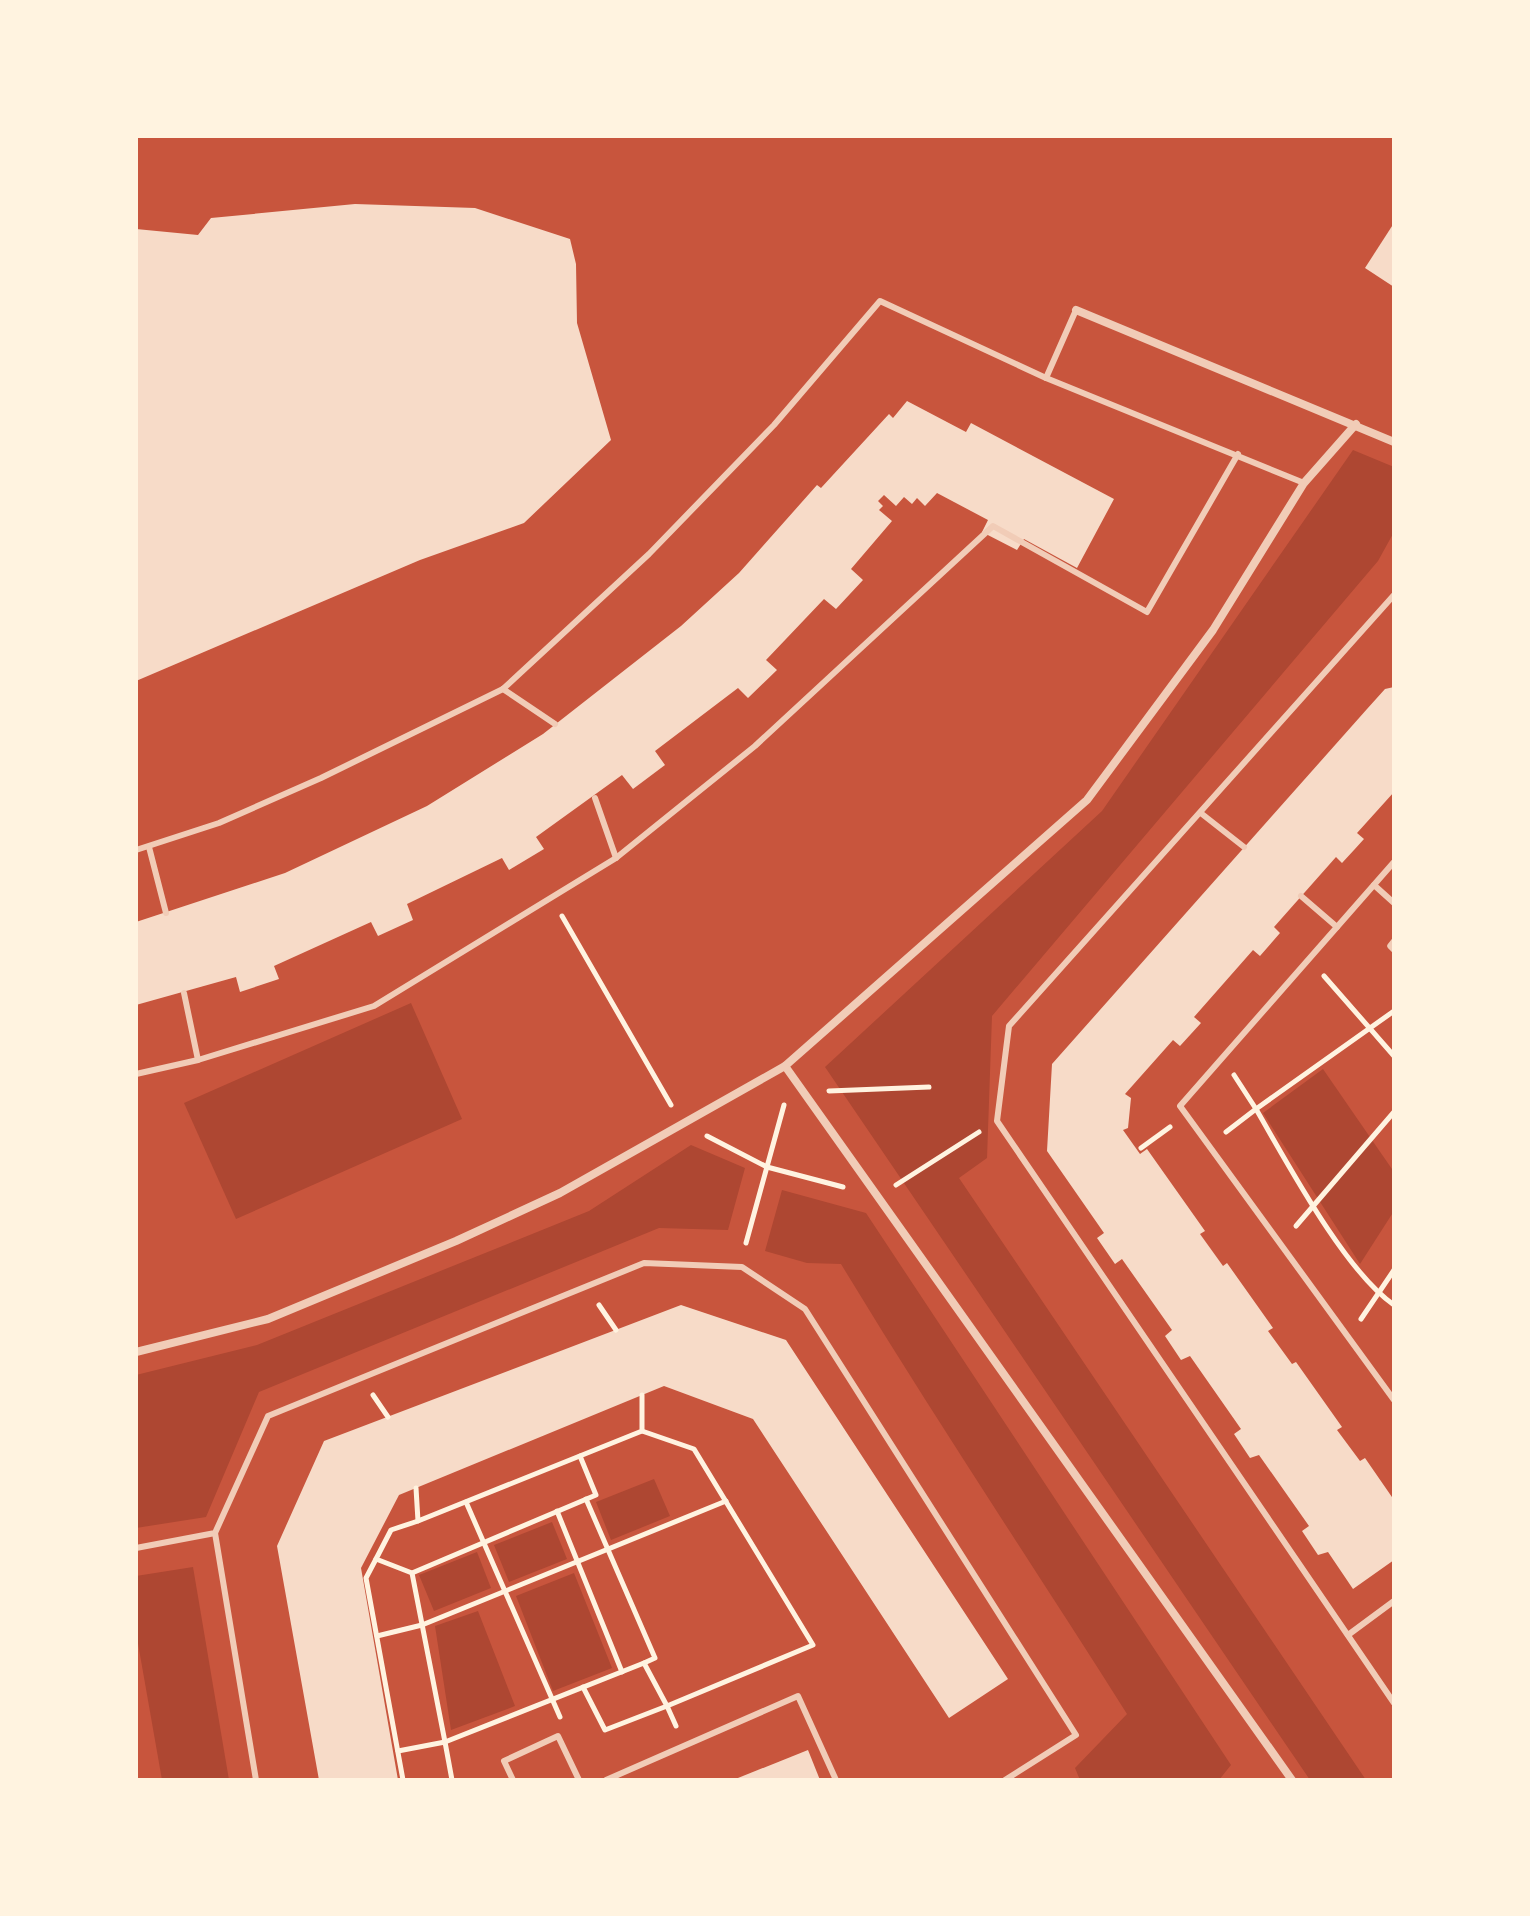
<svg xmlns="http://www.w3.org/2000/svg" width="1530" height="1916" viewBox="0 0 1530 1916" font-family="'DejaVu Sans',sans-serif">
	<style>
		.green { fill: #ae4732 }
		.building { fill: #f7dbc8 }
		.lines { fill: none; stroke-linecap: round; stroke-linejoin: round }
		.path { stroke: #fff3e0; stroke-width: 5 }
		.service { stroke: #f1ccb7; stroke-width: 6 }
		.minor { stroke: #f1ccb7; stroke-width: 8 }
	</style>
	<rect width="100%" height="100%" fill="#c8553d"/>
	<!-- green -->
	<g class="green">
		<polygon points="1353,450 1394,467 1394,532 1378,561 992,1016 987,1158 959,1178 1366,1780 1310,1780 825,1067 1102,811"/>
		<polygon points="411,1003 462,1119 236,1219 184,1103"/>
		<polygon points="1323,1069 1394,1172 1394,1211 1360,1264 1263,1113"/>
		<polygon points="691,1145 745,1168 728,1230 659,1228 259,1392 206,1517 136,1528 136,1375 257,1345 589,1211"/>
		<path d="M782,1190l84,23 365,552 -12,15h-139l-5,-12 52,-54c-95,-150 -194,-298 -286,-450l-34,-1 -42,-12z"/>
		<polygon points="654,1479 670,1516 611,1540 596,1502"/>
		<polygon points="552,1522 567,1559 509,1582 494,1545"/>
		<polygon points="477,1552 491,1588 434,1611 419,1575"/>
		<polygon points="193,1567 229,1780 162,1780 136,1632 136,1576"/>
		<polygon points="574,1573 612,1668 553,1691 516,1596"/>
		<polygon points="478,1611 515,1706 451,1730 435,1626"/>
	</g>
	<!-- building -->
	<g class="building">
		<polygon points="355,204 475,208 570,239 576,264 577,323 611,440 524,523 420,560 136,681 136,229 198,235 211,218"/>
		<polygon points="1394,223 1394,287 1365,268"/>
		<polygon points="907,401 966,432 971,423 1114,499 1077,568 1024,539 1017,550 982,532 988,520 937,493 925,506 917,498 912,504 904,497 896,506 884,495 878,501 883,506 879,510 892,521 851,569 863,580 836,609 824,599 766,660 777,670 748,698 738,688 655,751 665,765 633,789 622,775 536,837 544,849 509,870 502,858 407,904 413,920 378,936 371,922 274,966 279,979 240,992 236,977 136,1005 136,922 285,873 427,806 543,734 681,626 739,573 817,485 821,488 889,414 893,418"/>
		<polygon points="1394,687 1394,792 1357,833 1364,839 1354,850 1342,863 1336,857 1274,927 1280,933 1260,956 1253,950 1194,1017 1201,1023 1180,1046 1173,1040 1125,1094 1131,1098 1128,1128 1123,1130 1140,1154 1147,1149 1205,1231 1200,1234 1223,1266 1227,1263 1273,1328 1268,1331 1292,1364 1296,1362 1342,1427 1337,1430 1360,1461 1365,1458 1394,1500 1394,1560 1353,1589 1328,1552 1318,1555 1302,1531 1309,1526 1259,1455 1250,1458 1234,1434 1241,1429 1190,1356 1181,1360 1165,1336 1172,1330 1122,1259 1115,1264 1097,1238 1104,1233 1047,1151 1052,1064 1367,709 1385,689"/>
		<polygon points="681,1305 786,1340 1008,1679 949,1718 753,1419 664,1386 399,1495 361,1568 398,1780 319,1780 277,1546 324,1441"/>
		<polygon points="808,1750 820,1780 733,1780"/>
	</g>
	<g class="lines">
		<!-- path -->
		<g class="path">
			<polyline points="562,916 671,1105"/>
			<polyline points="1324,976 1394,1056"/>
			<path d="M1394,1011l-138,98c32,55 88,161 138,196"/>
			<polyline points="829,1091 929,1087"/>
			<polyline points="1226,1132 1256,1109 1234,1075"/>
			<polyline points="707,1136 767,1167 843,1187"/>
			<polyline points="1141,1148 1170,1127"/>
			<polyline points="896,1185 979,1132"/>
			<polyline points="1296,1226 1394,1112"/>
			<polyline points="746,1243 784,1105"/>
			<polyline points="599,1305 616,1330"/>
			<polyline points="1361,1319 1394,1270"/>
			<polyline points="373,1395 388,1417"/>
			<polyline points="416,1488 418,1521 642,1431 642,1395"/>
			<polyline points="586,1499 655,1658 644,1663"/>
			<polyline points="466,1502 560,1717"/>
			<polyline points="557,1511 622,1672"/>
			<polyline points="418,1521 391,1530 376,1559 412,1573 445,1742 644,1663 667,1706 813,1645 694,1449 642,1431"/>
			<polyline points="376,1559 366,1578 403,1780"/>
			<polyline points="412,1573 596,1495 580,1456"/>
			<polyline points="377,1636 422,1625 726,1501"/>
			<polyline points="583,1687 605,1730 667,1706 676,1726"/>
			<polyline points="398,1751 445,1742 452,1780"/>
		</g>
		<!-- service -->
		<g class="service">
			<polyline points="1046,378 1076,310"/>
			<polyline points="1394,595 1009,1026 997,1121 1394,1703"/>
			<polyline points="503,689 555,724"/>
			<polyline points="595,798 616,858"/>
			<polyline points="1202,814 1244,847"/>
			<polyline points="149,847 166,913"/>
			<polyline points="136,850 219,823 321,778 503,689 649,554 774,425 880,301 1046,378 1304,483"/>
			<polyline points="1394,862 1180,1106 1394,1400"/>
			<polyline points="1374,885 1394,903"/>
			<polyline points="1301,896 1337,927"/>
			<polyline points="1394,941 1390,946 1394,950"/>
			<polyline points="184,993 198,1060"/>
			<polyline points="136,1074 198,1060 374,1006 616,858 755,746 993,526 1147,612 1238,454"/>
			<polyline points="215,1533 256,1780"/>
			<polyline points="136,1548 215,1533 268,1416 644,1263 742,1267 805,1309 1076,1735 1005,1780"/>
			<polyline points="1348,1635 1394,1601"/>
			<polyline points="513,1780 504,1761 558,1736 579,1780"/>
			<polyline points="606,1780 798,1696 836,1780"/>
		</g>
		<!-- minor -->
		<g class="minor">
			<polyline points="1076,310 1394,442"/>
			<polyline points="785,1066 1292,1780"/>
			<polyline points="136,1352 268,1319 456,1241 560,1193 785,1066 1087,800 1213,630 1304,483 1356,424"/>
		</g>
	</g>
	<!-- border -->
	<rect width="1530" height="1916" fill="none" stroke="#fff3e0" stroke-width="276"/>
</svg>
